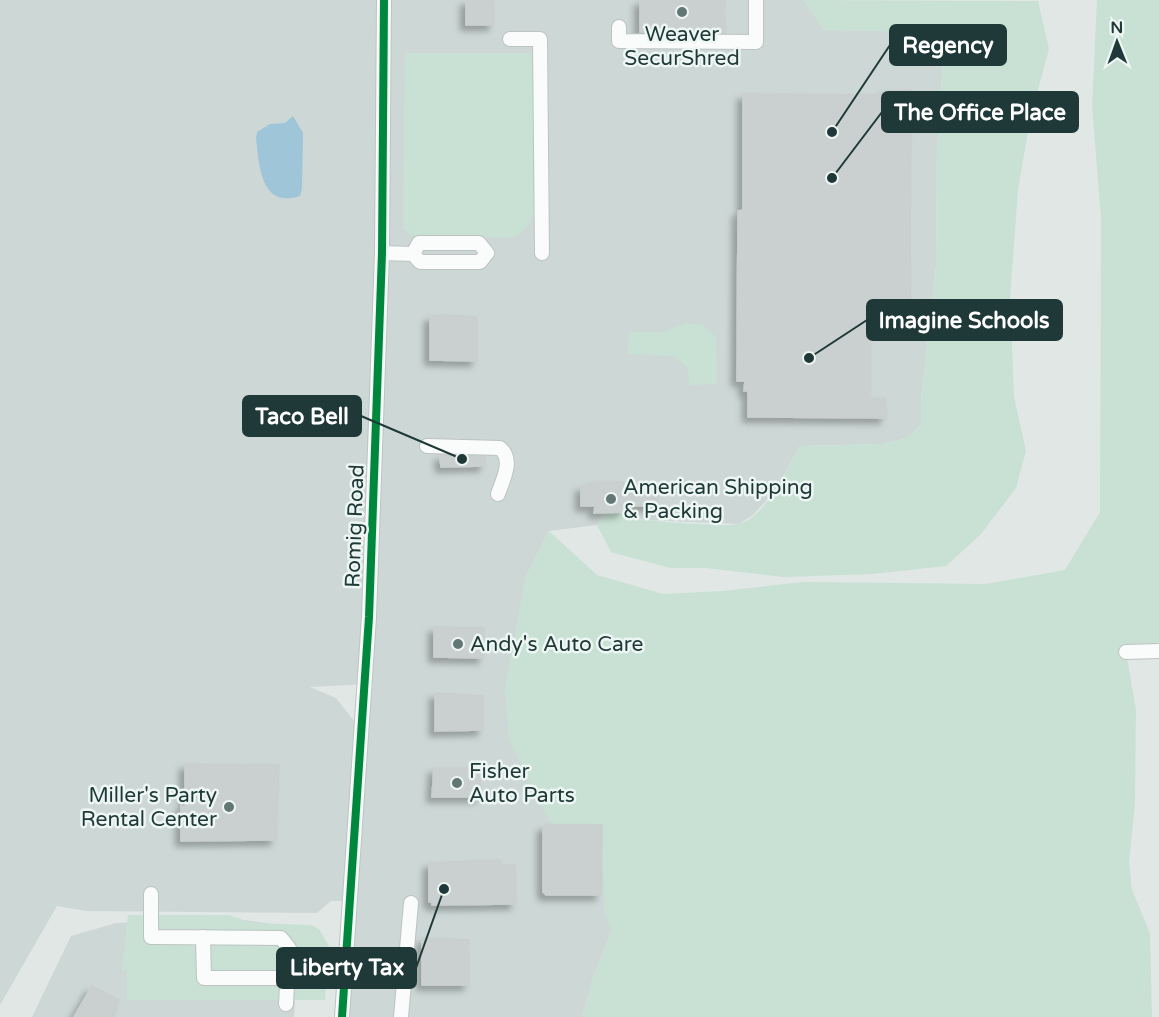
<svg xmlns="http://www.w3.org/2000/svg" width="1159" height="1017" viewBox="0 0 1159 1017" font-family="'Varela Round',sans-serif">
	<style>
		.built { fill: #cdd8d6; fill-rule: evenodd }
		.green { fill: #c8e1d4 }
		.water { fill: #9ec5d8 }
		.building { fill: #cad0cf; stroke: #c9cfce; stroke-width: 1.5; filter: url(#shadow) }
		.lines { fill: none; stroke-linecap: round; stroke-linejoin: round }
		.minor-casing { stroke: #bdc3c2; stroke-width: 16 }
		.minor { stroke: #fafbfb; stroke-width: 14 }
		.cycleway-casing { stroke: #edf6f3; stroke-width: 11 }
		.cycleway { stroke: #00873e; stroke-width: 8 }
		.poi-dot { fill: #627674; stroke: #edf6f3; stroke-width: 2 }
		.labels { text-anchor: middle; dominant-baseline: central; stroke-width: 5; stroke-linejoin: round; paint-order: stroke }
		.poi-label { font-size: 21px; fill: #1e3937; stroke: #edf6f3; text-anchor: start }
		.street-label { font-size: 21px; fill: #1e3937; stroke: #edf6f3 }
		.leader { fill: none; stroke: #1e3937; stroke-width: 2 }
		.callout-dot { fill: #1e3937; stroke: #edf6f3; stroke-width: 2 }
		.callout { fill: #1e3937; stroke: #1e3937; stroke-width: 2 }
		.callout-label { font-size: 22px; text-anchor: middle; font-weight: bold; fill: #fff }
	</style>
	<defs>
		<filter id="shadow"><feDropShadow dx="-5.5" dy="5.5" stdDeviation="3" flood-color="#0004"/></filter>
	</defs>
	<rect width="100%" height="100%" fill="#e0e7e5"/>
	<!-- built -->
	<g class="built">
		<path d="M0,0h804l20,30 121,1 -8,118 -1,117 -15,133v26l-14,13 -24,6 -83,2 -25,45 -22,24 -14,9 -95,-4 -21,-8 -17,1 -9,12 -48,6 -24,48 91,243 -4,108 -19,48 -11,39h-241l9,-116h-19l-14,12 -231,-2 -29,-5 -57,99zM366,684l-4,47 -26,-33 -26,-11z"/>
		<polygon points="236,919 300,928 294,1017 32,1017 71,936 116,923"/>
	</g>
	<!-- green -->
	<g class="green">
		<path d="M804,0l234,1 11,48 -19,70 -12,71 -8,108 4,99 12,54 -10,37 -35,46 -35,32 -74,8 -88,3 -78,-9h-36l-59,-16 -14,-27 9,-12c16,-1 25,5 40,7 17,2 77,7 92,4 27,-5 50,-57 62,-78l83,-2 24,-6 14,-13v-26l15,-133 1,-117 8,-117 -121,-2z"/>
		<polygon points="1097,0 1159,0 1159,642 1126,652 1136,710 1135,804 1129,862 1132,890 1150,933 1152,1017 582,1017 593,978 612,930 604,911 602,825 552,825 509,740 505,687 525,579 549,531 597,575 663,594 723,591 803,582 986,584 1065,570 1100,512 1101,218 1092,106"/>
		<path d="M405,53h128v159c-2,13 -8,18 -18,25l-99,1 -13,-9z"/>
		<polygon points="687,323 703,325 716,337 717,384 690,385 687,367 674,356 628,354 629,332 663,332"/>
		<polygon points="128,915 229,915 253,923 311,925 319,929 329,946 325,1000 127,1000 127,971 122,970"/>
	</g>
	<!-- water -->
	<path class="water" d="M293,116l10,17 -1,55 -2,8c-39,13 -41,-30 -44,-58l1,-6 13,-8 15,-1z"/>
	<!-- building -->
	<g class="building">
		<rect x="466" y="0" width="28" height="25"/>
		<polygon points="640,0 725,0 725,33 640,32"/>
		<polygon points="911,90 910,305 870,305 870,398 886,398 886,418 748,417 748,391 744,391 745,381 737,381 738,211 743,210 743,94 885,95 885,91"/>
		<polygon points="445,315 477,317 477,361 430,360 430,316"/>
		<polygon points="440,455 485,457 485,466 441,467"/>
		<polygon points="594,482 623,482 623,486 658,486 658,506 623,506 623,512 594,513 595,506 581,506 581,486 594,486"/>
		<polygon points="434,627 484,628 484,658 434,657"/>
		<polygon points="435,693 483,696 483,730 435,731"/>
		<polygon points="185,764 279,765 276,840 181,841 181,806 185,807"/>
		<polygon points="434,768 480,768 481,797 432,797"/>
		<polygon points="546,825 602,825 601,895 546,895 543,892 543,827"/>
		<polygon points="501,860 501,865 515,865 516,904 432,905 432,902 429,902 429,863"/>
		<polygon points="422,938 469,940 469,985 422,985"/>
		<polygon points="92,986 119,1000 110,1017 74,1017"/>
	</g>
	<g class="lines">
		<!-- minor casing -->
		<g class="minor-casing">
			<g id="minor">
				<polyline points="619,27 619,41 756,42 756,0"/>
				<polyline points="510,39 540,39 542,253"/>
				<polyline points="382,253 413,254 420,262 480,262 487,253 479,243 419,243 413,254"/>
				<path d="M427,446l73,2c14,12 3,31 -2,46"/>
				<polyline points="1126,652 1159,651"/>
				<polyline points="151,894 151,937 281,938 289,948 286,1004"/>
				<polyline points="203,937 204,978 287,978"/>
				<polyline points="342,1017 369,617 382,253 384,0"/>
				<polyline points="401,1017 411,903"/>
			</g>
		</g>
		<!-- minor -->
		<use href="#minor" class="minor"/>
		<!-- cycleway casing -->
		<g class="cycleway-casing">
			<polyline id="cycleway" points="342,1017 369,617 382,253 384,0"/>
		</g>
		<!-- cycleway -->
		<use href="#cycleway" class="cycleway"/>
	</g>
	<!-- markers -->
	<g class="poi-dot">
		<circle cx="682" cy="12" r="6"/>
		<circle cx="611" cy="499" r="6"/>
		<circle cx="458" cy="644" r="6"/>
		<circle cx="457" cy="783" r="6"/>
		<circle cx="229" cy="807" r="6"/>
	</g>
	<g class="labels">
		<!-- poi labels -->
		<g class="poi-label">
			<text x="682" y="34" text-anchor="middle">Weaver<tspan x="682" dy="24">SecurShred</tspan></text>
			<text x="623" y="487">American Shipping<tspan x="623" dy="24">&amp; Packing</tspan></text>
			<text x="470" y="644">Andy's Auto Care</text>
			<text x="469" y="771">Fisher<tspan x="469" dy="24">Auto Parts</tspan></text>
			<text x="217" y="795" text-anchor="end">Miller's Party<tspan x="217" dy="24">Rental Center</tspan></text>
		</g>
		<!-- street labels -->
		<g class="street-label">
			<text transform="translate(355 526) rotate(-88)">Romig Road</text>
		</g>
	</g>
	<!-- callouts -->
	<path class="leader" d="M832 132L890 45M832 178L882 112M809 358L867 320M462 459L361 416M444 889L416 968"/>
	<g class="callout-dot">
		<circle cx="832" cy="132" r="6"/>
		<circle cx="832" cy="178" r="6"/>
		<circle cx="809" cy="358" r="6"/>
		<circle cx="462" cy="459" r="6"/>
		<circle cx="444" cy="889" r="6"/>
	</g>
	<g class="callout">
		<rect x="890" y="25" width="116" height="40" rx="6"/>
		<rect x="882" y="92" width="196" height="40" rx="6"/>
		<rect x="867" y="300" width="195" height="40" rx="6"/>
		<rect x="243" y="396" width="118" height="40" rx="6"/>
		<rect x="277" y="948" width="139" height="40" rx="6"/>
	</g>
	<g class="callout-label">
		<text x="948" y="53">Regency</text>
		<text x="980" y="120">The Office Place</text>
		<text x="964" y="328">Imagine Schools</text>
		<text x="302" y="424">Taco Bell</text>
		<text x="347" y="975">Liberty Tax</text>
	</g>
	<!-- north arrow -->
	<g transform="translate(1117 42) rotate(359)" stroke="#edf6f3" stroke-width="4.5" paint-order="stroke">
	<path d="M0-4.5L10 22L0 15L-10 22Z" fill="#1e3937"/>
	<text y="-9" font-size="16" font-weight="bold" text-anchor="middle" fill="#1e3937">N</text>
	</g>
</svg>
